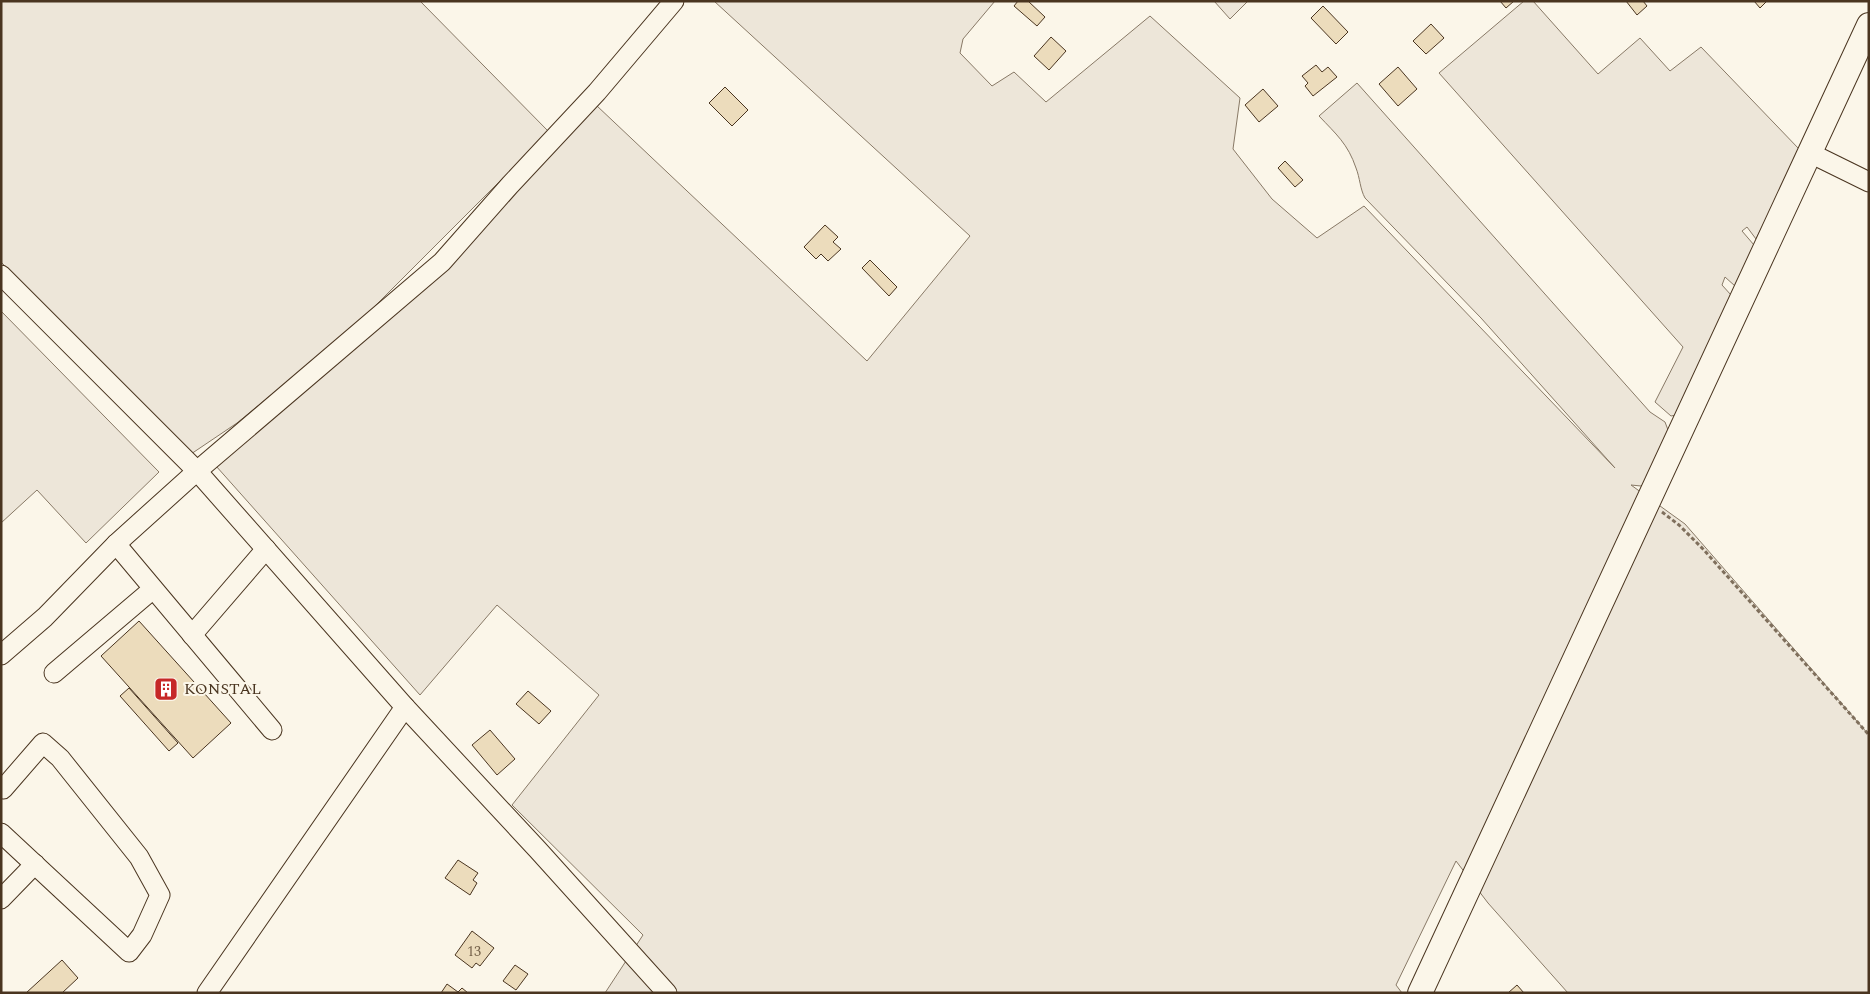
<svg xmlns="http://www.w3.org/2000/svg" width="1870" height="994" viewBox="0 0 1870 994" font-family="Spectral,serif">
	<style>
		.green { fill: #ede6d9; stroke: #887966 }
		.building { fill: #ecdcbc; stroke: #4a3520 }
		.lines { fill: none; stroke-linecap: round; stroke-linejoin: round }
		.minor-casing { stroke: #4a3520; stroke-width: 21 }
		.major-casing { stroke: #4a3520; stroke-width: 26 }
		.path { stroke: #7f6f5c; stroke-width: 3; stroke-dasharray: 4 2.5; stroke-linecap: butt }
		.minor { stroke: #fbf6e9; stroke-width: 19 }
		.major { stroke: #fbf6e9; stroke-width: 24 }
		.labels { text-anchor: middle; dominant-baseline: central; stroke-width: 4; stroke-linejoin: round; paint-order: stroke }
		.number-label { font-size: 14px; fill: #725f47 }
		.poi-label { font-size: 16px; fill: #4a3520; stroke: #fbf6e9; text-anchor: start }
	</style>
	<rect width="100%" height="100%" fill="#fbf6e9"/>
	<!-- green -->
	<g class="green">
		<polygon points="1,1 420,1 549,132 351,330 237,423 191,454 1,262"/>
		<path d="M714,1h281l-32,38 -3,14 32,33 22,-14 32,30 104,-86 90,82 -7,51 39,50 45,39 47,-32 251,262 -134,-150 -116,-120c-5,-9 -5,-20 -9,-30 -8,-24 -20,-34 -37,-52l38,-33 293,329 15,10 3,8 -19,48 -8,8 -10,-1 54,39 184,211v258h-301l-80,-90 -32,-42 -60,124 6,8h-797l38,-58 -131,-130 87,-110 -102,-90 -77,90 -204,-229 380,-361 271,256 103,-125z"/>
		<polygon points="1214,1 1248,1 1230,19"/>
		<polygon points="1524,1 1533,1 1598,74 1640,38 1670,71 1701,47 1799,149 1783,185 1756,239 1747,227 1742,231 1754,245 1735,286 1725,277 1722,285 1731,295 1676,415 1671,416 1655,402 1683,347 1439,73"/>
		<polygon points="1,311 159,472 86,543 37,490 1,523"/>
	</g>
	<!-- building -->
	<g class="building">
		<polygon points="1018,1 1028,1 1045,17 1037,26 1014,6"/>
		<polygon points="1500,1 1514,1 1506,8"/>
		<polygon points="1626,1 1643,1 1647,6 1637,15"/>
		<polygon points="1754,1 1767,1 1760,8"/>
		<polygon points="1323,6 1348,32 1336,44 1311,18"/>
		<polygon points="1431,24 1444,38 1426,54 1413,41"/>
		<polygon points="1051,37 1066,51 1049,70 1034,56"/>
		<polygon points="1316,65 1322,72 1328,67 1337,77 1313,96 1305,86 1308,83 1302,76"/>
		<polygon points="1398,67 1417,89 1398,106 1379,84"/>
		<polygon points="725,87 748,110 732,126 709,103"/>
		<polygon points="1263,89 1278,106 1259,122 1245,105"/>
		<polygon points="1285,161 1303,180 1295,187 1278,168"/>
		<polygon points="825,225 838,237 833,242 841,249 828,261 821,254 816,259 804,247"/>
		<polygon points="870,260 897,287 889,296 862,268"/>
		<polygon points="139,621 231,723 193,758 101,656"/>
		<polygon points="129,688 178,743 169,751 120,696"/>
		<polygon points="528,691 551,711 539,724 516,704"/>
		<polygon points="490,730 515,759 497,775 472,745"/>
		<polygon points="458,860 478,873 473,880 477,883 470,895 445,878"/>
		<polygon points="472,931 494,948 480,966 476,963 472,968 455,955"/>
		<polygon points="62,960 78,978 62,993 26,993"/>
		<polygon points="515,965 528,974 516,990 503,981"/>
		<polygon points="447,984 458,992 462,988 468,993 441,993"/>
		<polygon points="1517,985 1524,993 1508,993"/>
	</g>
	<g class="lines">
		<!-- minor casing -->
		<g class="minor-casing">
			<g id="minor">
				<polyline points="1810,153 1869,182"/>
				<polyline points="1,275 197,471 405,707 538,850 667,993"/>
				<polyline points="116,544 272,730"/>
				<polyline points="192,635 266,549"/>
				<polyline points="1,655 45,617 116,544 197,471 442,262 510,185 597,92 674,1"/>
				<polyline points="54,673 153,589"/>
				<polyline points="1,833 129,952 142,935 160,895 139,857 60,758 43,743 3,789"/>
				<polyline points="1,899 35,864"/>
				<polyline points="207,993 405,707"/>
			</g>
		</g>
		<!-- major casing -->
		<g class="major-casing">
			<polyline id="major" points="1420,993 1869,25"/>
		</g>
		<!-- path -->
		<polyline class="path" points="1662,512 1679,525 1703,549 1869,735"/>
		<!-- minor -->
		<use href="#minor" class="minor"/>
		<!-- major -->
		<use href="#major" class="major"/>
	</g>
	<!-- icons -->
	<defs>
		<g id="building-square" transform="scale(1.25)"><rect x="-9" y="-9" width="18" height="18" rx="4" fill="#c62828" stroke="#fbf6e9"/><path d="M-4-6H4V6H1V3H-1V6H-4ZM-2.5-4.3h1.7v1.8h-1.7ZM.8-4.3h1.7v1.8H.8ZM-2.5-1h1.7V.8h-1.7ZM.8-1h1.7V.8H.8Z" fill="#fff"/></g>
	</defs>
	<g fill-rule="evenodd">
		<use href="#building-square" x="166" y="689"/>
	</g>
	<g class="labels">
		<!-- number labels -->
		<g class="number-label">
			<text x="474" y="951">13</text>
		</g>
		<!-- poi labels -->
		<g class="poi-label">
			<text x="184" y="689">KONSTAL</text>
		</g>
	</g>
	<!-- border -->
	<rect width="1870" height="994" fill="none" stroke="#4a3520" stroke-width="5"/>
</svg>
